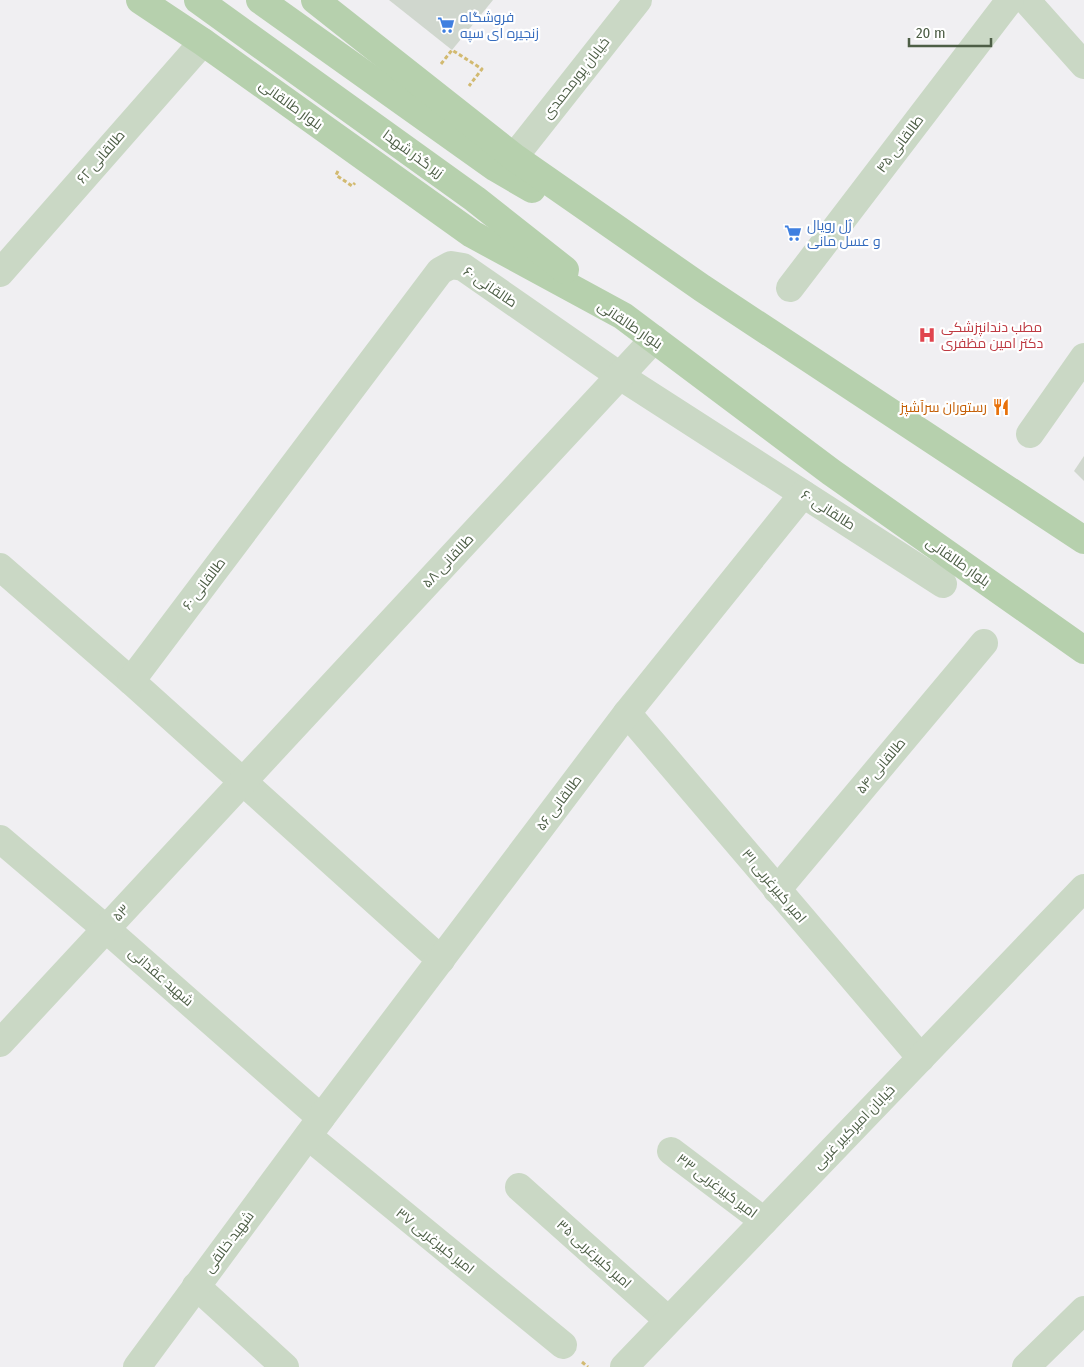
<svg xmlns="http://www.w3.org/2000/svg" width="1084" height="1367" viewBox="0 0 1084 1367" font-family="'Fira Sans Condensed',Cairo,sans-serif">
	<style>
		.building { fill: #d0d7ce }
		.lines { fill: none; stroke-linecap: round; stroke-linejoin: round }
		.path { stroke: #d2ba71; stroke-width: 3; stroke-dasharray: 4 2.5; stroke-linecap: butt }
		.minor { stroke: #cad8c5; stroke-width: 28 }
		.primary { stroke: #b6d0ad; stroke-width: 28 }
		.labels { text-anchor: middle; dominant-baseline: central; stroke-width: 4.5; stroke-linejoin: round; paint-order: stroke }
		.shop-label { font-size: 14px; fill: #366cbe; stroke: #fff; text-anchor: start }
		.street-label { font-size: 14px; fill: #4d5e46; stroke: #fff }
		.health-label { font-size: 14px; fill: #be3a42; stroke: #fff; text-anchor: start }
		.food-label { font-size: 14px; fill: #c56008; stroke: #fff; text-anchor: end }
	</style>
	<rect width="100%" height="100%" fill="#f0eff2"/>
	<!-- building -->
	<g class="building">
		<polygon points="389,0 493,0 452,50"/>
		<polygon points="1084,456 1084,481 1074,471"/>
	</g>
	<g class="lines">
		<!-- path -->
		<g class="path">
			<polyline points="441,64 452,50 482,69 469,86"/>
			<polyline points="338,171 336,175 352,186 355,183"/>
			<polyline points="582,1362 588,1367"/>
		</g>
		<!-- minor -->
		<g class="minor">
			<polyline points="1026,0 1084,65"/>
			<polyline points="514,157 638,0"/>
			<polyline points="0,273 203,42"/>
			<polyline points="790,288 1010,0"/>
			<polyline points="1030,434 1084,357"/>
			<polyline points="0,567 131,681 441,960"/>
			<polyline points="131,681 440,271 451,265 463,267 620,376 943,584"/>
			<polyline points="627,713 921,1058"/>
			<polyline points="0,839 106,929 321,1118"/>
			<polyline points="777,890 984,643"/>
			<polyline points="0,1043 654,339"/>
			<polyline points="308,1136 563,1345"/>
			<polyline points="671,1151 764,1221"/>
			<polyline points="519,1187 668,1320"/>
			<polyline points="196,1286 285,1367"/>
			<polyline points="137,1367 321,1118 627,713 803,494"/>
			<polyline points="624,1367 1084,888"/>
			<polyline points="1026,1367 1084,1310"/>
		</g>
		<!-- primary -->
		<g class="primary">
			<polyline points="140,0 203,42 472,234 623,316 831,472 1084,650"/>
			<polyline points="198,0 475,199 565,270"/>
			<polyline points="260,0 496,168 532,189"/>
			<polyline points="315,0 514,157 702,288 1084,540"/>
		</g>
	</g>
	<!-- icons -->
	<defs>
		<g id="supermarket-bare" transform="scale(1.35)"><path d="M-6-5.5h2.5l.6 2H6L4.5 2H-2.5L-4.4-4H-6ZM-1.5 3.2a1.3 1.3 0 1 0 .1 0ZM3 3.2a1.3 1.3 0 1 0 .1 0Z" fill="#3f7fe0" stroke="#fff" stroke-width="2.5" paint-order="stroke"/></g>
		<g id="hospital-bare" transform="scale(1.35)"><path d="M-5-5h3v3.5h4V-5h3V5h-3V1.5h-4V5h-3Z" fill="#e0444e" stroke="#fff" stroke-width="2.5" paint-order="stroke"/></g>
		<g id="restaurant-bare" transform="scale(1.35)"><path d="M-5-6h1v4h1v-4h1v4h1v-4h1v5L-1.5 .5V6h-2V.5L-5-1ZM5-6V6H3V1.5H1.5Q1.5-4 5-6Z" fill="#e8710a" stroke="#fff" stroke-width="2.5" paint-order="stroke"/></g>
	</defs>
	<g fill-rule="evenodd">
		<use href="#supermarket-bare" x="446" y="25"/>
		<use href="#supermarket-bare" x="793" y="233"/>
		<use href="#hospital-bare" x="927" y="335"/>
		<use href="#restaurant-bare" x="1001" y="407"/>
	</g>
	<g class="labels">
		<!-- shop labels -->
		<g class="shop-label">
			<text x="460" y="17">فروشگاه<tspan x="460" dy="16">زنجیره ای سپه</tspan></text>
			<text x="807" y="225">ژل رویال<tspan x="807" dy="16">و عسل مانی</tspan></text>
		</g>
		<!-- street labels -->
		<g class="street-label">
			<text transform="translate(576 78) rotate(-52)">خیابان پورمحمدی</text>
			<text transform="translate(291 105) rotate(36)">بلوار طالقانی</text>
			<text transform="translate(900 144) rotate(-53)">طالقانی ۴۵</text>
			<text transform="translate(413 154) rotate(36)">زیر گذر شهدا</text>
			<text transform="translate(101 157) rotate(-49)">طالقانی ۶۲</text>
			<text transform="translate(490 287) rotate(34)">طالقانی ۶۰</text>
			<text transform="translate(630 325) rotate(34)">بلوار طالقانی</text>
			<text transform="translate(828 510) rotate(33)">طالقانی ۶۰</text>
			<text transform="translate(448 561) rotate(-47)">طالقانی ۵۸</text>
			<text transform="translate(958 562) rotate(35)">بلوار طالقانی</text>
			<text transform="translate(204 584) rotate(-53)">طالقانی ۶۰</text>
			<text transform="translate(881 766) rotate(-50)">طالقانی ۵۴</text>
			<text transform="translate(559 803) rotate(-53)">طالقانی ۵۶</text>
			<text transform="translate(774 886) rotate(50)">امیر کبیرغربی ۳۱</text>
			<text transform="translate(121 913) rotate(-47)">۵۳</text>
			<text transform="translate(161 977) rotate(41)">شهید عقدانی</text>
			<text transform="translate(854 1127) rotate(-46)">خیابان امیرکبیر غربی</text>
			<text transform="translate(717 1186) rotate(37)">امیر کبیرغربی ۳۳</text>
			<text transform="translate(435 1241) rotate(39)">امیر کبیرغربی ۳۷</text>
			<text transform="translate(229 1242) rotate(-53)">شهید خالقی</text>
			<text transform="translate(594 1254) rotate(42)">امیر کبیرغربی ۳۵</text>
		</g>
		<!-- health labels -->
		<g class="health-label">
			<text x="941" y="327">مطب دندانپزشکی<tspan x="941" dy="16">دکتر امین مظفری</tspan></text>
		</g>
		<!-- food labels -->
		<g class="food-label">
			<text x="987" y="407">رستوران سرآشپز</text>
		</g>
	</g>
	<!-- scale -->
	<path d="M909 38v8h82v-8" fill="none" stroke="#4d5e46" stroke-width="2.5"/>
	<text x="916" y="38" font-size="15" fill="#4d5e46" stroke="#ffffff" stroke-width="4" paint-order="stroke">20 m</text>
</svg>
